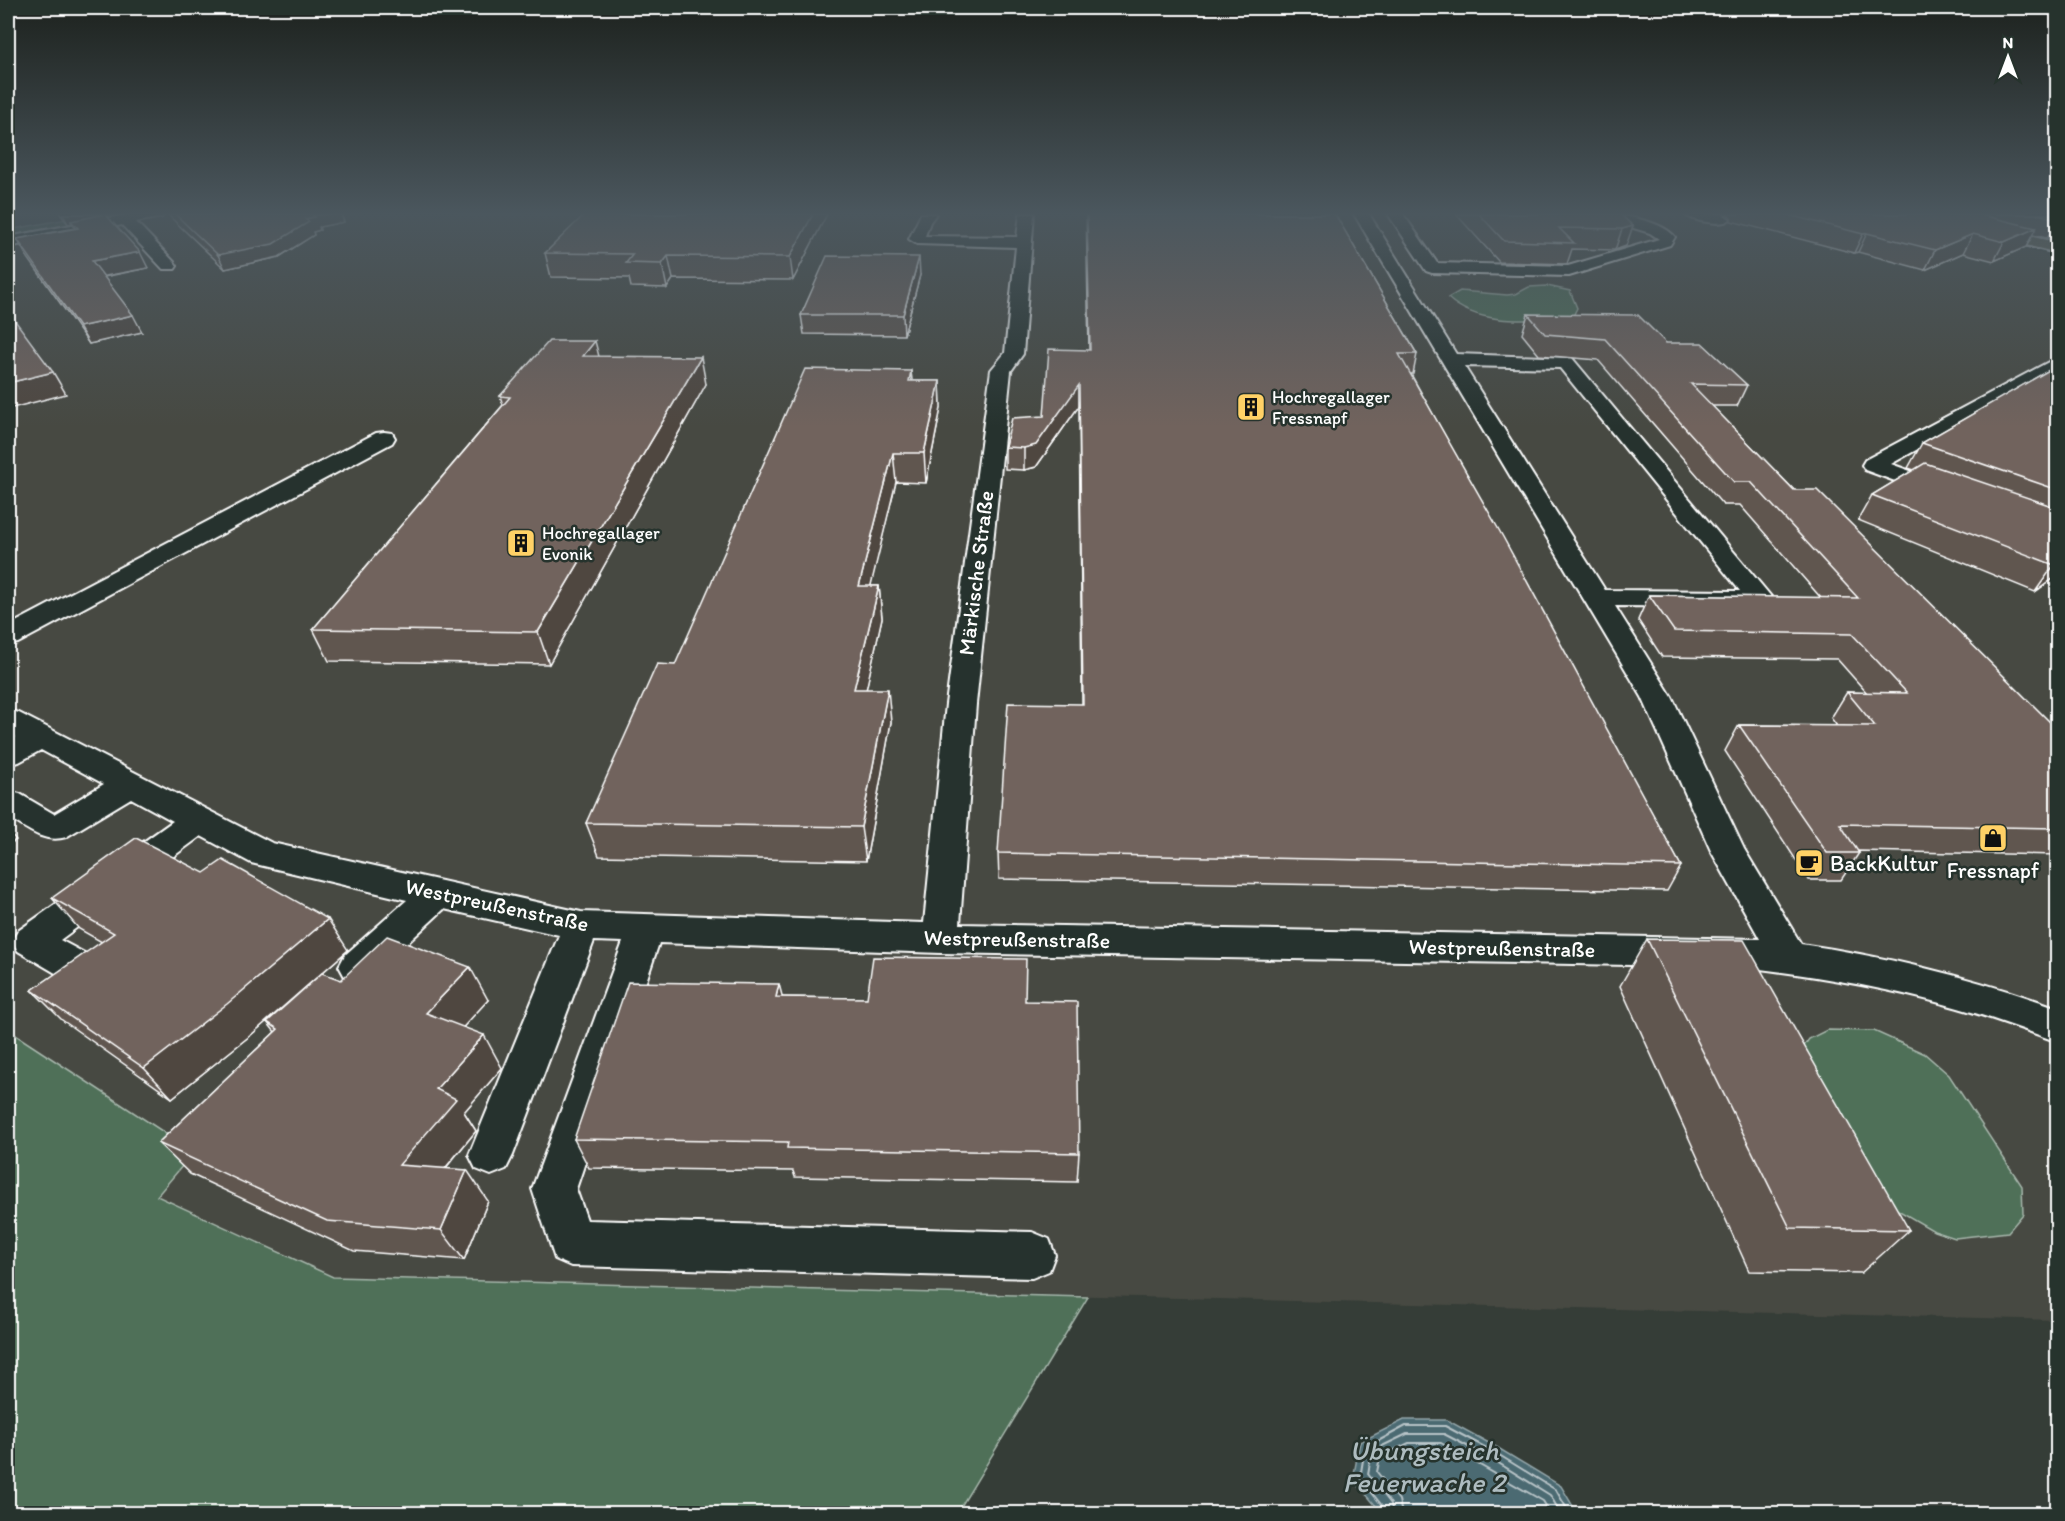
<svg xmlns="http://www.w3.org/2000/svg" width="2065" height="1521" viewBox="0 0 2065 1521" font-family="Itim,sans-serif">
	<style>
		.built { fill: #474942 }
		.green { fill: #4f6f59; stroke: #a7b7ac; stroke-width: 1.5 }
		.water { fill: #4c6a72; stroke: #94a6aa; stroke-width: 1.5 }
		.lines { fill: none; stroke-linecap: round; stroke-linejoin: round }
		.shore { stroke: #b7c3c7; stroke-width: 2 }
		.minor-casing { stroke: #fff; stroke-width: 4 }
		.major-casing { stroke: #fff; stroke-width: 5 }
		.minor { fill: #26332d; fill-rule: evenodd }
		.major { fill: #716e59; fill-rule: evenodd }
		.wall { fill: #615650; stroke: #fff; stroke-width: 1.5 }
		.shaded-wall { fill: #4f4641; stroke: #fff; stroke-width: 1.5 }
		.building { fill: #71645d; stroke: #fff; stroke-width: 1.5 }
		.labels { text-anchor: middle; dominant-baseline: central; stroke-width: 5; stroke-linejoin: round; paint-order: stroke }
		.far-poi-label { font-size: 18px; fill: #fff; stroke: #26332d; text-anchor: start }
		.street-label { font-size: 22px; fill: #fff; stroke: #26332d }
		.poi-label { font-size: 22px; fill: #fff; stroke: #26332d; text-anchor: start }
		.near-water-label { font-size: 28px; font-style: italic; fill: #aebcc0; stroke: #26332d }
	</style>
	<rect width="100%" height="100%" fill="#353d37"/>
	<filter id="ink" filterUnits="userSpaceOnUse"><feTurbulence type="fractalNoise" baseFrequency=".0167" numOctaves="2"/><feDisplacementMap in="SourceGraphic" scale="12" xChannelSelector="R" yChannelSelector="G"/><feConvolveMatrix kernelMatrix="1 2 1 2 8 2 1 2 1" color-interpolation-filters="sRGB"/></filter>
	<g filter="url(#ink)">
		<!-- built -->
		<polygon class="built" points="190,214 1882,214 2057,257 2057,1320 333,1277 157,1196 194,1152 8,1030 8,249"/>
		<!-- green -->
		<g class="green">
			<polygon points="93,214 123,214 8,236 8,230"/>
			<path d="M1547,286l23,5 7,17 -5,10c-40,2 -93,9 -124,-20l12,-7 47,4 9,-1 13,-7z"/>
			<polygon points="8,1030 194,1152 157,1196 333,1277 1088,1297 957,1513 8,1513"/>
			<polygon points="1827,1030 1874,1031 1925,1054 1949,1075 2022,1186 2023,1214 2008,1232 1955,1238 1934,1231 1896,1209 1799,1053 1809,1039"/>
		</g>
		<!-- water -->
		<polygon class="water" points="1404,1420 1447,1420 1498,1448 1561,1486 1577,1513 1382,1513 1353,1479 1360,1442"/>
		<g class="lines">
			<!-- shore -->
			<g class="shore">
				<polyline points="1385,1514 1384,1508 1360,1478 1365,1448 1406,1426 1445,1426 1496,1453 1556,1490 1570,1514"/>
				<polyline points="1393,1514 1391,1504 1368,1474 1372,1451 1407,1434 1444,1434 1492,1459 1550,1495 1561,1514"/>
				<polyline points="1402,1514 1399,1500 1377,1472 1380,1457 1409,1443 1441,1443 1543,1501 1551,1514"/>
			</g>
			<!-- minor casing -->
			<g class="minor-casing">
				<g id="minor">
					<polygon points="131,214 164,214 162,217 136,222 175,263 177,266 175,269 163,269 122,225 8,247 8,237"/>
					<path d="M921,214h15l-6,8 -5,14 92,1 3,-23h14l-11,140 -12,17 -35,333 -16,220 800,15 -49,-88 -69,-154 -288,-483h15l87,140 116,4 201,241 -4,6 -9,2 -145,-1 57,91 72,152 57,95c88,13 173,34 257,64v34c-38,-14 -76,-28 -114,-38 -66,-18 -133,-29 -200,-37l-803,-14 -282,-10 -83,246 11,31 445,12 17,7 6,16 -6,16 -17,7 -461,-12 -16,-7 -23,-70 91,-247 -29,-1 -81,214 -7,14 -15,6 -15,-6 -7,-14 90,-220 -115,-26 -73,68 -13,4 -13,-4 -6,-11 6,-11 62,-55 -156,-37 -50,-27 -141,104 30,16 6,11 -6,11 -13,4 -13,-4 -46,-27 -6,-10 6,-10 155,-110 -42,-23 -65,39c-22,7 -40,-9 -58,-20v-26l12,3 34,20 50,-30 -63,-34 -22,12 -11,3v-23l8,-5 -8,-5v-22l11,3 253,130 309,69 343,11 22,-219 45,-334 14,-17 11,-106 -99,-3 -8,-5zM1464,366l96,2 180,223 -135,-1z"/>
					<path d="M1388,214h15l34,49 131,3 91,-27 -9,-6 -53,-16 -2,-3c22,0 65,5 80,23l-5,8 -101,31 -137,-3 -6,-2z"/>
					<path d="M1684,214h38l8,5c-7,8 -38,2 -46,-5z"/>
					<polygon points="2058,357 2058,371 1891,464 1952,486 1956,491 1952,496 1944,498 1936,496 1865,470 1862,465 1865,460"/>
					<polygon points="384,432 392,433 395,438 392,443 18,643 8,645 8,626 376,433"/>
				</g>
			</g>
			<!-- major casing -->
			<g class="major-casing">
				<polygon id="major" points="1909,214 1937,214 2058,243 2058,253 1911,217"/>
			</g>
			<!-- minor -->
			<use href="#minor" class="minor"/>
			<!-- major -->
			<use href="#major" class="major"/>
		</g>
		<!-- wall -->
		<g class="wall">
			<polygon points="60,214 100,214 148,268 104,277 142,332 89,344 26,255 17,239 75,228 72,223 68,224"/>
			<polygon points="167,214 341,214 344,222 319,227 320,230 313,232 314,235 279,257 225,269"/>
			<polygon points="827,214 793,280 673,279 667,288 631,287 629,278 551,277 545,253"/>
			<polygon points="1086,214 1335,214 1417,354 1413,374 1411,374 1681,866 1667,891 999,879 998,853 1082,704 1079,406 1036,467 1024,470 1005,469 1005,447 1044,416 1089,350"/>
			<polygon points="1456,214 1620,214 1626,246 1615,250 1572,249 1567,264 1499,262"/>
			<polygon points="1727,214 2058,214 2058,233 2047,238 2033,235 2026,247 1994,261 1963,253 1925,270 1858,252 1854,253 1731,221 1731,217"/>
			<polygon points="920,275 904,335 804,334 801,315"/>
			<polygon points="1528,314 1666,343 1747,385 1737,406 1712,406 1794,490 2058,730 2058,855 1858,851 1859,853 1841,880 1809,880 1725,751 1739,725 1837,726 1831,718 1847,692 1867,693 1837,659 1662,657 1638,620 1649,595 1821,598 1740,505 1723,505 1598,360 1539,355 1522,334"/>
			<polygon points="599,357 706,384 549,664 329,661 313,629 503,405 500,396"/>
			<polygon points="2058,365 2058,575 2035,592 1858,520 1872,495 1914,470 1908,468 1922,443"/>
			<polygon points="911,371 912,381 940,381 941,408 926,483 896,482 870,586 879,586 882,618 866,689 891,722 866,861 599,856 586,823 675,665"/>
			<polygon points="52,898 348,950 322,973 341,980 488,1000 463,1027 502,1068 464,1112 476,1131 445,1169 488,1201 464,1260 354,1251 190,1174 158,1143 275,1032 267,1022 307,986 251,1035 172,1098 62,1020 32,990 102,942 79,929"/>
			<polygon points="1647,939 1909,1230 1861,1273 1749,1271 1620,986"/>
			<polygon points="783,997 1026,1001 1079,1153 1077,1182 795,1177 793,1171 589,1168 574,1139"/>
		</g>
		<!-- shaded-wall -->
		<g class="shaded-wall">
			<polygon points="63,214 100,214 101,217 71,221 72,223 68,224"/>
			<polygon points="341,214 344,222 319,227 320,230 313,232 314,235 279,257 225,269 218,255 305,219 312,215"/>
			<polygon points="813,214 827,214 793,280 790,257"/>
			<polygon points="2058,220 2058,233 2047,238"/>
			<polygon points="1633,226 1626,246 1615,250 1622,229"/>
			<polygon points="2036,228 2026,247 1994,261 2004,242"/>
			<polygon points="1867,233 1858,252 1854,253 1863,234"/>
			<polygon points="1973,234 1963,253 1925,270 1935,250"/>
			<polygon points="140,252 148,268 100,277 92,261"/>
			<polygon points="668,256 673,279 667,288 662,264"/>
			<polygon points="919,257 920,275 904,335 903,315"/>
			<polygon points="133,315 142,332 89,344 79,327"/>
			<polygon points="595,341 602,368 583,356"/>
			<polygon points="701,357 706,384 549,664 538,632"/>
			<polygon points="911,371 913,398 909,381"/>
			<polygon points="53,372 66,394 8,409 8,383"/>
			<polygon points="940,381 941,408 926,483 924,453"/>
			<polygon points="1079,385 1079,406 1036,467 1024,470 1024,448"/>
			<polygon points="893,453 896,482 863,618 859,586"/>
			<polygon points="2058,563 2058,575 2035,592 2054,565"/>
			<polygon points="879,586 882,618 859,722 854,689"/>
			<polygon points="888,689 891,722 866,861 861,827"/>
			<polygon points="8,830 16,840 8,845"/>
			<polygon points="328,919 348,950 251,1035 172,1098 144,1068"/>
			<polygon points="470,967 488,1000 446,1046 426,1013"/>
			<polygon points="779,984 787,1015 776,997"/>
			<polygon points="484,1035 502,1068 464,1112 476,1131 422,1196 399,1165 436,1089"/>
			<polygon points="467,1170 488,1201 464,1260 441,1230"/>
		</g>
		<!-- building -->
		<g class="building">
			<polygon points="105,214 140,252 92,261 133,315 79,327 17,239 78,228 71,221"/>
			<polygon points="175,214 312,214 315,217 305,219 309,222 273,244 218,255"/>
			<polygon points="585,214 813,214 790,257 668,256 662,264 626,263 633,254 545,253"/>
			<polygon points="1087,214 1335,214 1417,354 1399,354 1503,537 1681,866 998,853 1008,703 1083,704 1079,385 1036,445 1024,448 1005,447 1012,418 1044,416 1049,349 1090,350"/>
			<polygon points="1479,214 1620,214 1633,226 1622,229 1559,228 1574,243 1504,241"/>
			<polygon points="1785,214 1977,214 2036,228 2004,242 1973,234 1935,250 1867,233 1863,234"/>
			<polygon points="2037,214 2058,214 2058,219"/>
			<polygon points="827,256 919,257 903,315 801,315"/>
			<polygon points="8,311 53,372 8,383"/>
			<polygon points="1528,314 1638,315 1666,343 1702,343 1747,385 1691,384 1794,490 1817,490 2058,730 2058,828 1840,824 1859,853 1827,853 1739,725 1875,726 1847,692 1907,693 1852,634 1674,631 1649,595 1858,598 1751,482 1734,482 1605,339 1545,334"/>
			<polygon points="549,341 595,341 583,356 701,357 538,632 313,629 510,397 500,396"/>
			<polygon points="2058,365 2058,490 1922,443"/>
			<polygon points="805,369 911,371 909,381 940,381 924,453 893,453 859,586 879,586 854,689 888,689 861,827 586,823 657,664 675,665"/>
			<polygon points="1925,463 2058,508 2058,563 2054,565 1872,495"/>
			<polygon points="136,838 204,873 223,860 328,919 227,1004 144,1068 32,990 114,933 52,898"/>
			<polygon points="387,936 470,967 426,1013 484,1035 436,1089 456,1099 399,1165 467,1170 441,1230 327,1221 158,1143 278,1029 267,1022 322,973 341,980"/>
			<polygon points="1647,939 1744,940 1909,1230 1790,1228"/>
			<polygon points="873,957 1026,959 1025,1001 1077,1002 1079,1153 787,1148 788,1142 574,1139 628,982 779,984 776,997 867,998"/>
		</g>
	</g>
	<!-- sky -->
	<linearGradient id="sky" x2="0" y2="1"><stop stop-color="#1d221e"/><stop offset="0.5" stop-color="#4b575e"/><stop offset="1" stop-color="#4b575e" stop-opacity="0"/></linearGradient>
	<rect width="2065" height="427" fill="url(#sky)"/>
	<!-- icons -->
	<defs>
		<g id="building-square" transform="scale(1.5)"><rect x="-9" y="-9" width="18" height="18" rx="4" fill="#ffd166" stroke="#26332d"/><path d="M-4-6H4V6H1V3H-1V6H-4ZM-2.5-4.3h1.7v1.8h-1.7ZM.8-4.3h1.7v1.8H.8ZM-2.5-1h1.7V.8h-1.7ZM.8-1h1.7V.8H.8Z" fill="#111"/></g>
		<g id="shop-square" transform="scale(1.5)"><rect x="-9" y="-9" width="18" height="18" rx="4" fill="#ffd166" stroke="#26332d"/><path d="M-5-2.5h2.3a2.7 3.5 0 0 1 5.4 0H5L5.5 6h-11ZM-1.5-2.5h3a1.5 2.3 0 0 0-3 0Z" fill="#111"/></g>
		<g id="cafe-square" transform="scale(1.5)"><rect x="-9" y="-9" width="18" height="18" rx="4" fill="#ffd166" stroke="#26332d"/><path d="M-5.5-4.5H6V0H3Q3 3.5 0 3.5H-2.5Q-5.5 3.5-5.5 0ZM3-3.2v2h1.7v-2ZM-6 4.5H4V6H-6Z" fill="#111"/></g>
	</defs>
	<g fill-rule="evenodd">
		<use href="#building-square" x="1251" y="407"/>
		<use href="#building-square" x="521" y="543"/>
		<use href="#shop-square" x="1993" y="838"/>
		<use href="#cafe-square" x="1809" y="863"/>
	</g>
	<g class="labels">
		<!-- far-poi labels -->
		<g class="far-poi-label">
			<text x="1272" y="397">Hochregallager<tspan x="1272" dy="21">Fressnapf</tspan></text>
			<text x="542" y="533">Hochregallager<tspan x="542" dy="21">Evonik</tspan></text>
		</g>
		<!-- street labels -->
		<g class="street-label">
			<text transform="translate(976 573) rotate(-83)">Märkische Straße</text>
			<text transform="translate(497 905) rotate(12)">Westpreußenstraße</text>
			<text transform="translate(1017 939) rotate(1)">Westpreußenstraße</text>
			<text transform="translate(1502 948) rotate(1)">Westpreußenstraße</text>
		</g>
		<!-- poi labels -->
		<g class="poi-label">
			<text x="1830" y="863">BackKultur</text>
			<text x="1993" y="870" text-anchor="middle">Fressnapf</text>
		</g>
		<!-- near-water labels -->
		<g class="near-water-label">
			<text x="1424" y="1450">Übungsteich<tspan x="1424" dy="32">Feuerwache 2</tspan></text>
		</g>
	</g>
	<!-- margin -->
	<rect width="2065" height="1521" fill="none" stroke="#26332d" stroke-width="30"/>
	<rect x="15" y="15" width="2035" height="1491" fill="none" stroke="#fff" stroke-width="2" filter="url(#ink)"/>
	<!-- north arrow -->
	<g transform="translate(2008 57)" stroke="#26332d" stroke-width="4.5" paint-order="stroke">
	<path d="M0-4.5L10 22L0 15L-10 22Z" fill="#ffffff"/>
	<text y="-9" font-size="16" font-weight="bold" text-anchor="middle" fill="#ffffff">N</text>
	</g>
</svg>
